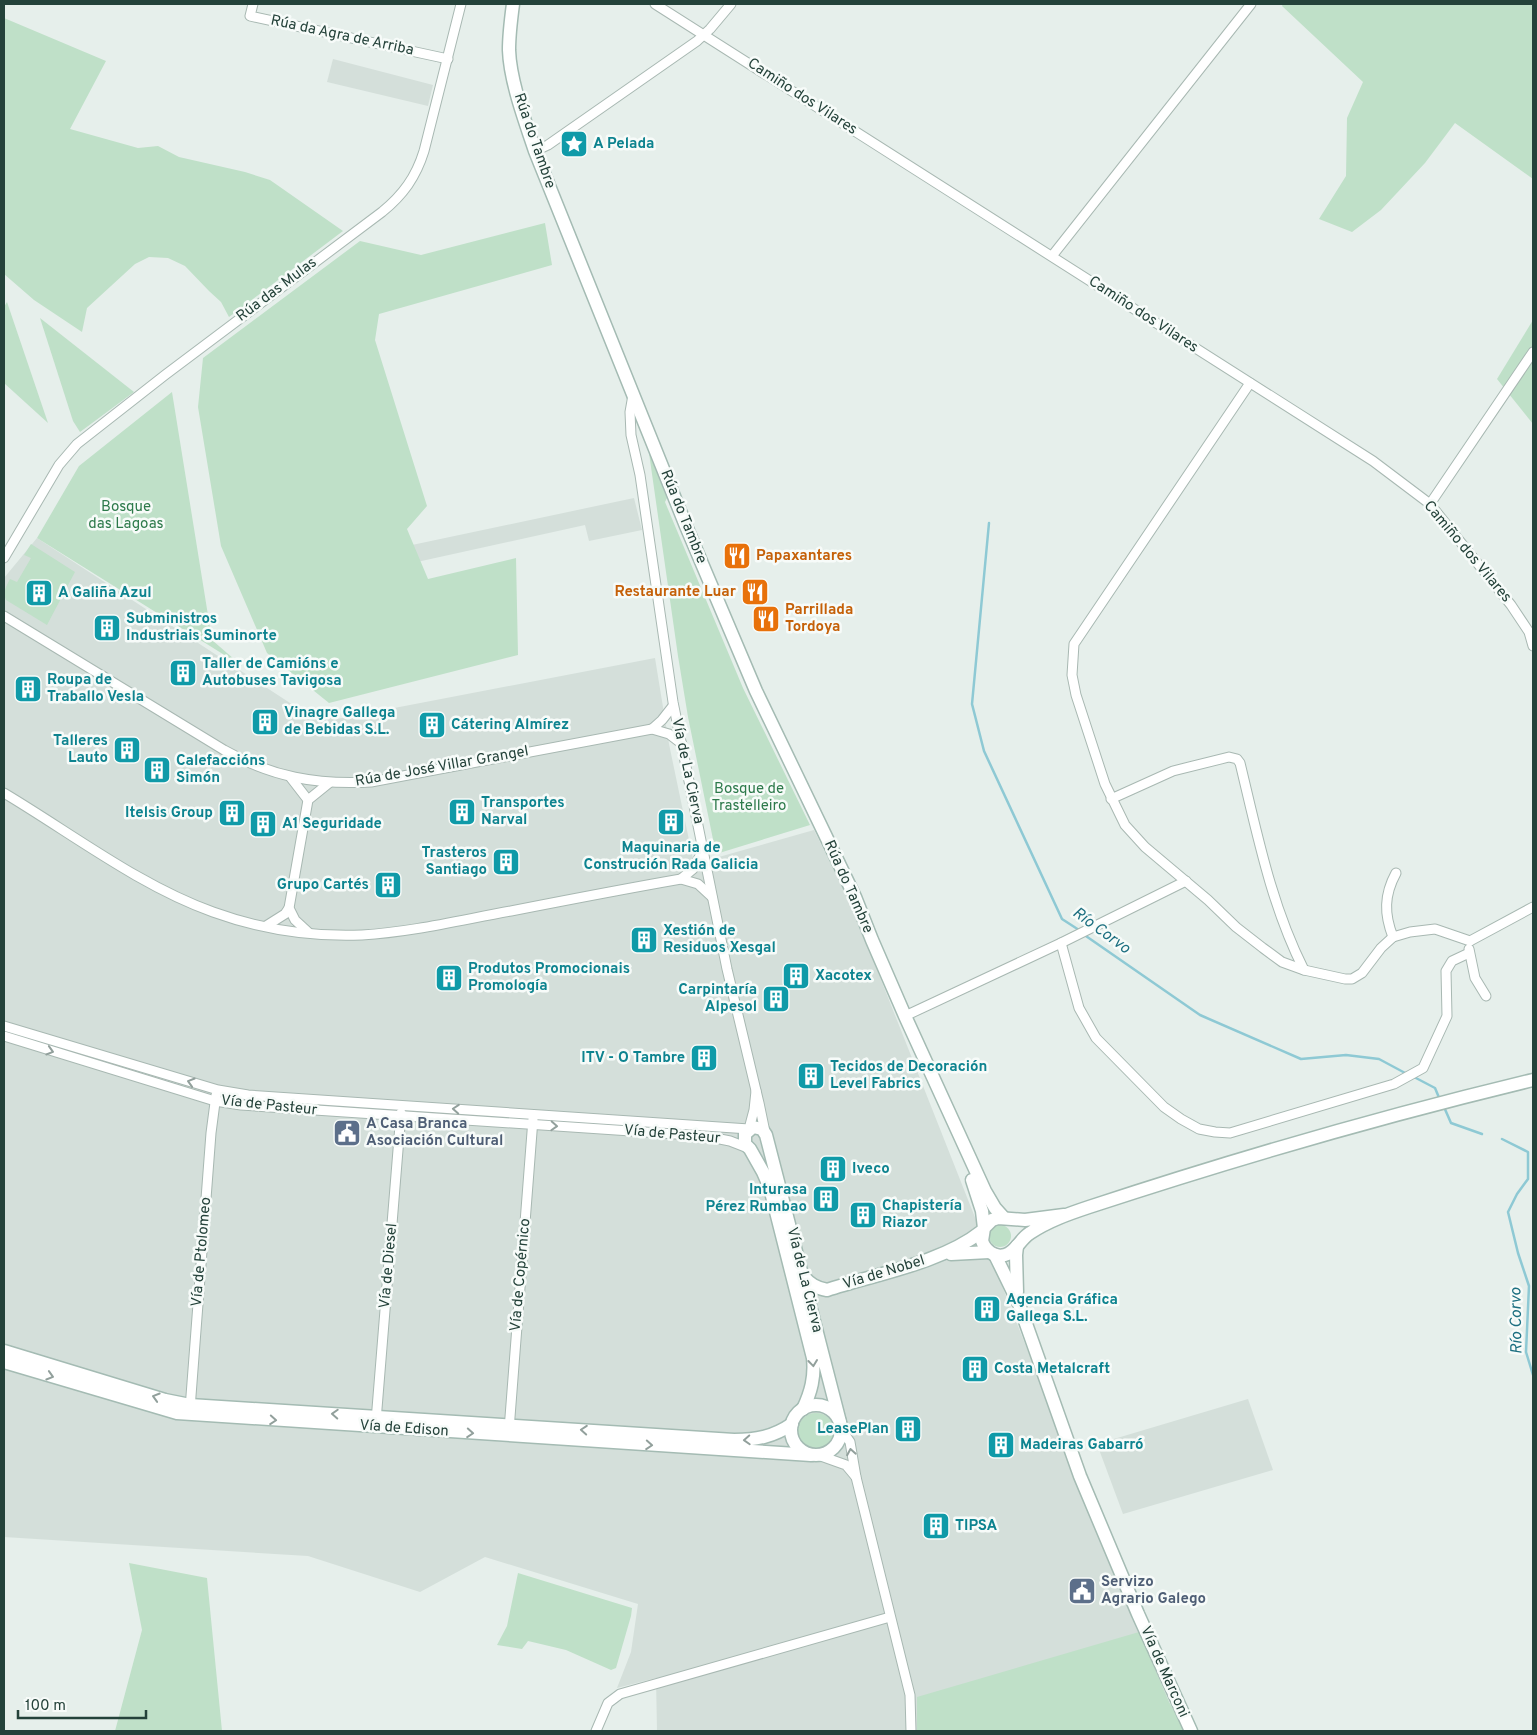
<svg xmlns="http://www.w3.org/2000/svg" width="1537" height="1735" viewBox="0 0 1537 1735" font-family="Overpass,sans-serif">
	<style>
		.built { fill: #d4dfda }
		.green { fill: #bfe0c8 }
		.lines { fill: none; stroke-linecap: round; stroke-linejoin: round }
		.stream { stroke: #8ec9d4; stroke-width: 2.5 }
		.street-casing { stroke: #a8b8b2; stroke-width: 11 }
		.secondary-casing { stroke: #a4bbb3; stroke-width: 15 }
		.street { stroke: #fff; stroke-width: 9 }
		.secondary { stroke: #fff; stroke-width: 12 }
		.oneway { stroke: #92a09c }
		.labels { text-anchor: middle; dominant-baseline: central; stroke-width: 5; stroke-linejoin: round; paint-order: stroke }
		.street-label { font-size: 15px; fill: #24423a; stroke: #f7fbf9 }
		.culture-label { font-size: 15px; font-weight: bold; fill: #0d838f; stroke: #f7fbf9; text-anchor: start }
		.park-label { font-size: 15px; fill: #2d7a4b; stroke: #f7fbf9 }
		.food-label { font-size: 15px; font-weight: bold; fill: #c56008; stroke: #f7fbf9; text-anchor: start }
		.service-label { font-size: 15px; font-weight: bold; fill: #4e5e75; stroke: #f7fbf9; text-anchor: start }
		.water-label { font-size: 16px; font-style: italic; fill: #1c6f80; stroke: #f7fbf9 }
	</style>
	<rect width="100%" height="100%" fill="#e6efeb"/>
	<!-- built -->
	<g class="built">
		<polygon points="333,59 433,85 428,106 327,82"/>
		<polygon points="634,498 642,530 589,541 585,525 417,562 412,545"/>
		<polygon points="37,538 310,716 337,719 655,658 669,744 694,864 814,830 853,909 1139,1632 1169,1702 1185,1731 657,1731 656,1678 617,1688 631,1652 638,1604 485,1557 420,1592 308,1556 4,1537 4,578"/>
		<polygon points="1248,1399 1273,1470 1123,1514 1097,1444"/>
	</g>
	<!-- green -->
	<g class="green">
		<polygon points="1283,4 1533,4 1533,179 1455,123 1425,163 1381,210 1352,232 1319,219 1346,176 1347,118 1363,82 1282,6"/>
		<polygon points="4,18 106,61 70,129 138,148 158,146 179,157 245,172 270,180 343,231 229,317 221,302 209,291 185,266 168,258 149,257 135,264 87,308 82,332 34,300 4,274"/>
		<polygon points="545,223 552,265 379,314 375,340 427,506 407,529 428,579 516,558 518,655 329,703 267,653 221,546 198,407 203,358 360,241 421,255"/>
		<polygon points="7,302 48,423 4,383 4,307"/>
		<polygon points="40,318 134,392 80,432 73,421"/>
		<polygon points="1533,320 1533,424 1497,379"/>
		<polygon points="172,392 212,640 242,666 37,538 79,466"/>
		<polygon points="649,453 667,498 665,502 743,688 810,825 716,854 688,717 678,656"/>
		<path d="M31,544l44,28 -28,53 -41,-25c-4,-8 1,-15 4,-21l7,3 14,-24 -7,-3z"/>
		<circle cx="1000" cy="1236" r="11"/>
		<circle cx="816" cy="1431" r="18"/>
		<polygon points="129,1563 207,1578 222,1731 115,1731 142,1630"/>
		<polygon points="518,1573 632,1608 631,1616 616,1668 611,1670 566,1650 528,1641 522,1649 497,1645 507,1626"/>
		<polygon points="1139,1632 1169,1702 1185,1731 917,1731 917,1697"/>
	</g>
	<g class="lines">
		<!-- stream -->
		<g class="stream">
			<polyline points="989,523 972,704 984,751 1062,919 1079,930"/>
			<polyline points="1083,934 1200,1015 1301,1059 1346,1055 1379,1059 1407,1074"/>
			<polyline points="1414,1077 1435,1088 1440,1100"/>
			<polyline points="1444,1107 1451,1123 1482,1134"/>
			<polyline points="1502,1139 1528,1152 1528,1179 1517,1194 1508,1212 1518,1253 1529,1286 1526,1352 1533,1375"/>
		</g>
		<!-- street casing -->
		<g class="street-casing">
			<g id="street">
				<polyline points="253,4 250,16 448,59"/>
				<polyline points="655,4 1373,461 1430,504 1511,605 1529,632 1533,646"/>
				<polyline points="535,151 548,145 697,41 710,29 731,4"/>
				<polyline points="1052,256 1251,4"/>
				<polyline points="1250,383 1074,644 1072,675 1076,695 1105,784 1125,825 1145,847 1208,900 1236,927 1263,948 1282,962 1304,970 1345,979 1352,979 1362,973 1381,948 1393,937 1410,932 1435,929 1470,941"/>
				<polyline points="633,395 630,412 631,435 640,475 673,702 727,969 759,1103 765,1132"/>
				<polyline points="1430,504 1533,352"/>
				<path d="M4,558l55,-93 18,-21 88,-69 217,-163c21,-17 34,-35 42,-61l37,-147"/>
				<path d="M4,616l220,134c48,27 92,35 147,32l281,-53 17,5 13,10"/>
				<polyline points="652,729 662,720 673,706"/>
				<polyline points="291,778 308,800"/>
				<path d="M4,793c67,40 136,93 209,119 47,17 99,25 149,23 50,-3 99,-15 149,-24 56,-11 113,-22 170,-32l17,5 14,13"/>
				<path d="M1111,799l62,-28 56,-14 8,2 3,4c17,70 31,142 64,207"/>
				<polyline points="681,879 693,869 703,850"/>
				<polyline points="266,926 285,914 289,908"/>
				<polyline points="308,932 295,920 289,908 308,800 329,783"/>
				<path d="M1393,937c-9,-23 -9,-42 3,-64"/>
				<polyline points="1470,941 1533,907"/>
				<polyline points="1061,943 1079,1008 1096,1038 1164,1107 1181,1119 1199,1129 1215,1132 1230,1133 1394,1084 1423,1068 1447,1016 1446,971 1452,961 1469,953"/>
				<polyline points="1469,949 1475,978 1486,996"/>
				<polyline points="905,1016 1061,943 1186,881"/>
				<polyline points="4,1026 218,1090 248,1095 749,1129 754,1110 756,1091"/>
				<polyline points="4,1036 215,1101 241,1105 705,1136 730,1141 748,1148"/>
				<polyline points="190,1409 211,1133 216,1095"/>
				<polyline points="376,1421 401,1113"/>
				<polyline points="841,1429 850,1442 856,1477 910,1695 911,1731"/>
				<polyline points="509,1430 533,1119"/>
				<polyline points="818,1455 846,1465 856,1477"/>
				<polyline points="596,1731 608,1703 620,1694 890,1617"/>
			</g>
		</g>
		<!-- secondary casing -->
		<g class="secondary-casing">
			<g id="secondary">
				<path d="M513,4c-2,15 -4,31 -4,46 1,31 16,71 26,101l151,375 70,165 99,206 17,43 33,76 80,175 10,17 9,10"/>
				<polyline points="972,1180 982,1211 984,1228"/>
				<path d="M1064,1215l-39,5 -27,-2 -6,2 -8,8 -2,13c3,9 12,17 23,14 11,-3 15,-16 25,-22 18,-12 38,-19 59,-26 146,-48 294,-91 444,-127"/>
				<polyline points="1017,1246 1016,1255 1017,1292"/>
				<polyline points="951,1254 989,1252"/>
				<polyline points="995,1255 1019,1304 1080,1476 1138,1614 1191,1731"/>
				<path d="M803,1276c7,8 13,12 24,14 49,-16 115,-27 155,-59"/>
				<path d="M4,1351l161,49 25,5 544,35c22,0 39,-3 58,-16"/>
				<polyline points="4,1362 177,1413 811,1455"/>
				<circle cx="816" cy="1430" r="25"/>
				<path d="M803,1409c8,-17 12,-32 10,-51l-43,-170 -7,-16 -13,-23 -5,-5v-10l8,-7 9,2 4,6 74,287"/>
			</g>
		</g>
		<!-- street -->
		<use href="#street" class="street"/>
		<!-- secondary -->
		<use href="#secondary" class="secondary"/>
	</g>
	<!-- one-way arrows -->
	<defs><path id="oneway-chevron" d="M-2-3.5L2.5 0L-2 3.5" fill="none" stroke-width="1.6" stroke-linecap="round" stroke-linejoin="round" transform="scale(1.25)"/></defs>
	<g class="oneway">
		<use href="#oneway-chevron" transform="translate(50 1051) rotate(17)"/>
		<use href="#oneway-chevron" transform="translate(191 1082) rotate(-163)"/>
		<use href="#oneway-chevron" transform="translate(456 1109) rotate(-176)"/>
		<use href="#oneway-chevron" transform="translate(554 1126) rotate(3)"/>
		<use href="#oneway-chevron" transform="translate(813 1363) rotate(83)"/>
		<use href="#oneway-chevron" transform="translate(50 1376) rotate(17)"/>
		<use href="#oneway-chevron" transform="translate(156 1397) rotate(-163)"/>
		<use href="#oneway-chevron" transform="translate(335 1414) rotate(-177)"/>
		<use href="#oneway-chevron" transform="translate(273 1420) rotate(4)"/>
		<use href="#oneway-chevron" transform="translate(584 1430) rotate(-176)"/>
		<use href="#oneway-chevron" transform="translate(470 1433) rotate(4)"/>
		<use href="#oneway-chevron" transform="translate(747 1440) rotate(177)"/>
		<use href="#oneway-chevron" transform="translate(649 1445) rotate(4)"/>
		<use href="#oneway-chevron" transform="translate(851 1452) rotate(-100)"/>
	</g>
	<!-- icons -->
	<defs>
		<g id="sight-square" transform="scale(1.4375)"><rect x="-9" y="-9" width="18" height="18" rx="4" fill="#0f9aa8" stroke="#f7fbf9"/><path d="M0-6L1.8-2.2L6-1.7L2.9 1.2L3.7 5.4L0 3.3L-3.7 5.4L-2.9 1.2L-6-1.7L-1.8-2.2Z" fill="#fff"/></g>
		<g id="restaurant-square" transform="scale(1.4375)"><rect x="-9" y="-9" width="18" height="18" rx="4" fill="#e8710a" stroke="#f7fbf9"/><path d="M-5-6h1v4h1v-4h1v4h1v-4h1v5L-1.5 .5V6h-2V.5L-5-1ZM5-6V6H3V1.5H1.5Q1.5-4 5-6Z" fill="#fff"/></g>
		<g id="building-square" transform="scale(1.4375)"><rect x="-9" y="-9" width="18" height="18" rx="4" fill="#0f9aa8" stroke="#f7fbf9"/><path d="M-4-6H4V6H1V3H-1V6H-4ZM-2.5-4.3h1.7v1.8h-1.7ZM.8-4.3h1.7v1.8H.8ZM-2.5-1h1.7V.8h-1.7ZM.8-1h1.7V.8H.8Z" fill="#fff"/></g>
		<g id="civic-square" transform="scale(1.4375)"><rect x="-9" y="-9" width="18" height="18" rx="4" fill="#5c6f8a" stroke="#f7fbf9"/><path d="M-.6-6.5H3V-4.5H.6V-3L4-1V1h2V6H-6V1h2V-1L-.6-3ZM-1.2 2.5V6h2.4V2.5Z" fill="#fff"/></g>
	</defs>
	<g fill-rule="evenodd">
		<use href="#sight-square" x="574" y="144"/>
		<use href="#restaurant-square" x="737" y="556"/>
		<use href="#restaurant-square" x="755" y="592"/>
		<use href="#building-square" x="39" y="593"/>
		<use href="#restaurant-square" x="766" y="619"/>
		<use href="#building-square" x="107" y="628"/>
		<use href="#building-square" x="183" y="673"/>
		<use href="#building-square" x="28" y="689"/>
		<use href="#building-square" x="265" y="722"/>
		<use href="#building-square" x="432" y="725"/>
		<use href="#building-square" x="127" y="750"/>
		<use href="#building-square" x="157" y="770"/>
		<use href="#building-square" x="462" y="812"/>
		<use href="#building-square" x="232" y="813"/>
		<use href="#building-square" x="671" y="822"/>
		<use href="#building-square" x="263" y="824"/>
		<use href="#building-square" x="506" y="862"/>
		<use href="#building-square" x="388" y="885"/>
		<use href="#building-square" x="644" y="940"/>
		<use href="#building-square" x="796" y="976"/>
		<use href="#building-square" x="449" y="978"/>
		<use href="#building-square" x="776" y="999"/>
		<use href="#building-square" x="704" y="1058"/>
		<use href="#building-square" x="811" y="1076"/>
		<use href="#civic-square" x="347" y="1133"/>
		<use href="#building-square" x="833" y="1169"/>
		<use href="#building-square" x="826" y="1199"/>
		<use href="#building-square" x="863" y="1215"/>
		<use href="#building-square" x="987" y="1309"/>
		<use href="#building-square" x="975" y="1369"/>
		<use href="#building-square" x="908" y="1429"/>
		<use href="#building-square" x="1001" y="1445"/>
		<use href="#building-square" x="936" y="1526"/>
		<use href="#civic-square" x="1082" y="1591"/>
	</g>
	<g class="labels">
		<!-- street labels -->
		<g class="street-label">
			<text transform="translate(342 36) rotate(12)">Rúa da Agra de Arriba</text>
			<text transform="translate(802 97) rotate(33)">Camiño dos Vilares</text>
			<text transform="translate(534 141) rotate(71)">Rúa do Tambre</text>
			<text transform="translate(277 290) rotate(-37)">Rúa das Mulas</text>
			<text transform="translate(1143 315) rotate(33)">Camiño dos Vilares</text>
			<text transform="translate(683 517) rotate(68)">Rúa do Tambre</text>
			<text transform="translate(1467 552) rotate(50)">Camiño dos Vilares</text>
			<text transform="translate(442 767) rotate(-10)">Rúa de José Villar Grangel</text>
			<text transform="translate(687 771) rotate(78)">Vía de La Cierva</text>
			<text transform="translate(848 887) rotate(66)">Rúa do Tambre</text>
			<text transform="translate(269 1106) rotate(6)">Vía de Pasteur</text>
			<text transform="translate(672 1135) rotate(5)">Vía de Pasteur</text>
			<text transform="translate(202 1252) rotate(-85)">Vía de Ptolomeo</text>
			<text transform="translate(389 1266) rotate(-85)">Vía de Diesel</text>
			<text transform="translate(884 1273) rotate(-17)">Vía de Nobel</text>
			<text transform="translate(521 1275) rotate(-85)">Vía de Copérnico</text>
			<text transform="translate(804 1280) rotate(76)">Vía de La Cierva</text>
			<text transform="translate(404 1429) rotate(4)">Vía de Edison</text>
			<text transform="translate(1164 1672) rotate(66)">Vía de Marconi</text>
		</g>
		<!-- culture labels -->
		<g class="culture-label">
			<text x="593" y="144">A Pelada</text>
			<text x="58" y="593">A Galiña Azul</text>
			<text x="126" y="619">Subministros<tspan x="126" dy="17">Industriais Suminorte</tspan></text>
			<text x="202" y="664">Taller de Camións e<tspan x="202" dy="17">Autobuses Tavigosa</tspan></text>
			<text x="47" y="680">Roupa de<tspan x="47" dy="17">Traballo Vesla</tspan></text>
			<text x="284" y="713">Vinagre Gallega<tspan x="284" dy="17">de Bebidas S.L.</tspan></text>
			<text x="451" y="725">Cátering Almírez</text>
			<text x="108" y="741" text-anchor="end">Talleres<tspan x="108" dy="17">Lauto</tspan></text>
			<text x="176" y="761">Calefaccións<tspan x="176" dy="17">Simón</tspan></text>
			<text x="481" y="803">Transportes<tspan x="481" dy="17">Narval</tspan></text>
			<text x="213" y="813" text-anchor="end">Itelsis Group</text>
			<text x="282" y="824">A1 Seguridade</text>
			<text x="671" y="848" text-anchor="middle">Maquinaria de<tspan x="671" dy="17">Construción Rada Galicia</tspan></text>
			<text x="487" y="853" text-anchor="end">Trasteros<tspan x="487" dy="17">Santiago</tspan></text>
			<text x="369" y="885" text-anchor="end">Grupo Cartés</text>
			<text x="663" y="931">Xestión de<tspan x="663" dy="17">Residuos Xesgal</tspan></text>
			<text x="468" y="969">Produtos Promocionais<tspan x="468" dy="17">Promología</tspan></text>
			<text x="815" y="976">Xacotex</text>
			<text x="757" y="990" text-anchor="end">Carpintaría<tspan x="757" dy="17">Alpesol</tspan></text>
			<text x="685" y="1058" text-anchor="end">ITV - O Tambre</text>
			<text x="830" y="1067">Tecidos de Decoración<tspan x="830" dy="17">Level Fabrics</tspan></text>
			<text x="852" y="1169">Iveco</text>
			<text x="807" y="1190" text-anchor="end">Inturasa<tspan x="807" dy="17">Pérez Rumbao</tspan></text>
			<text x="882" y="1206">Chapistería<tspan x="882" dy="17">Riazor</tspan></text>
			<text x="1006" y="1300">Agencia Gráfica<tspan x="1006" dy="17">Gallega S.L.</tspan></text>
			<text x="994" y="1369">Costa Metalcraft</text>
			<text x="889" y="1429" text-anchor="end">LeasePlan</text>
			<text x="1020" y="1445">Madeiras Gabarró</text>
			<text x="955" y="1526">TIPSA</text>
		</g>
		<!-- park labels -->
		<g class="park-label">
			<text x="126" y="507">Bosque<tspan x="126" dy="17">das Lagoas</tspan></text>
			<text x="749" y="789">Bosque de<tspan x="749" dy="17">Trastelleiro</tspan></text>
		</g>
		<!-- food labels -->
		<g class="food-label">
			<text x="756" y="556">Papaxantares</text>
			<text x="736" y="592" text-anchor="end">Restaurante Luar</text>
			<text x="785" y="610">Parrillada<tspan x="785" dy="17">Tordoya</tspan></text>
		</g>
		<!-- service labels -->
		<g class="service-label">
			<text x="366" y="1124">A Casa Branca<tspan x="366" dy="17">Asociación Cultural</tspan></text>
			<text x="1101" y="1582">Servizo<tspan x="1101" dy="17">Agrario Galego</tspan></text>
		</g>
		<!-- water labels -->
		<g class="water-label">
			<text transform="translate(1101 931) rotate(36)">Río Corvo</text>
			<text transform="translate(1517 1321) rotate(-91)">Río Corvo</text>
		</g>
	</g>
	<!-- border -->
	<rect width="1537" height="1735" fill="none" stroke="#24423a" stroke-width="10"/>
	<!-- scale -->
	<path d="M18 1710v8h128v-8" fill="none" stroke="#24423a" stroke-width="2.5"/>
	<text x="25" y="1710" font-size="15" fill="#24423a" stroke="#f7fbf9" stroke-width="4" paint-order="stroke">100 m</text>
</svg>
